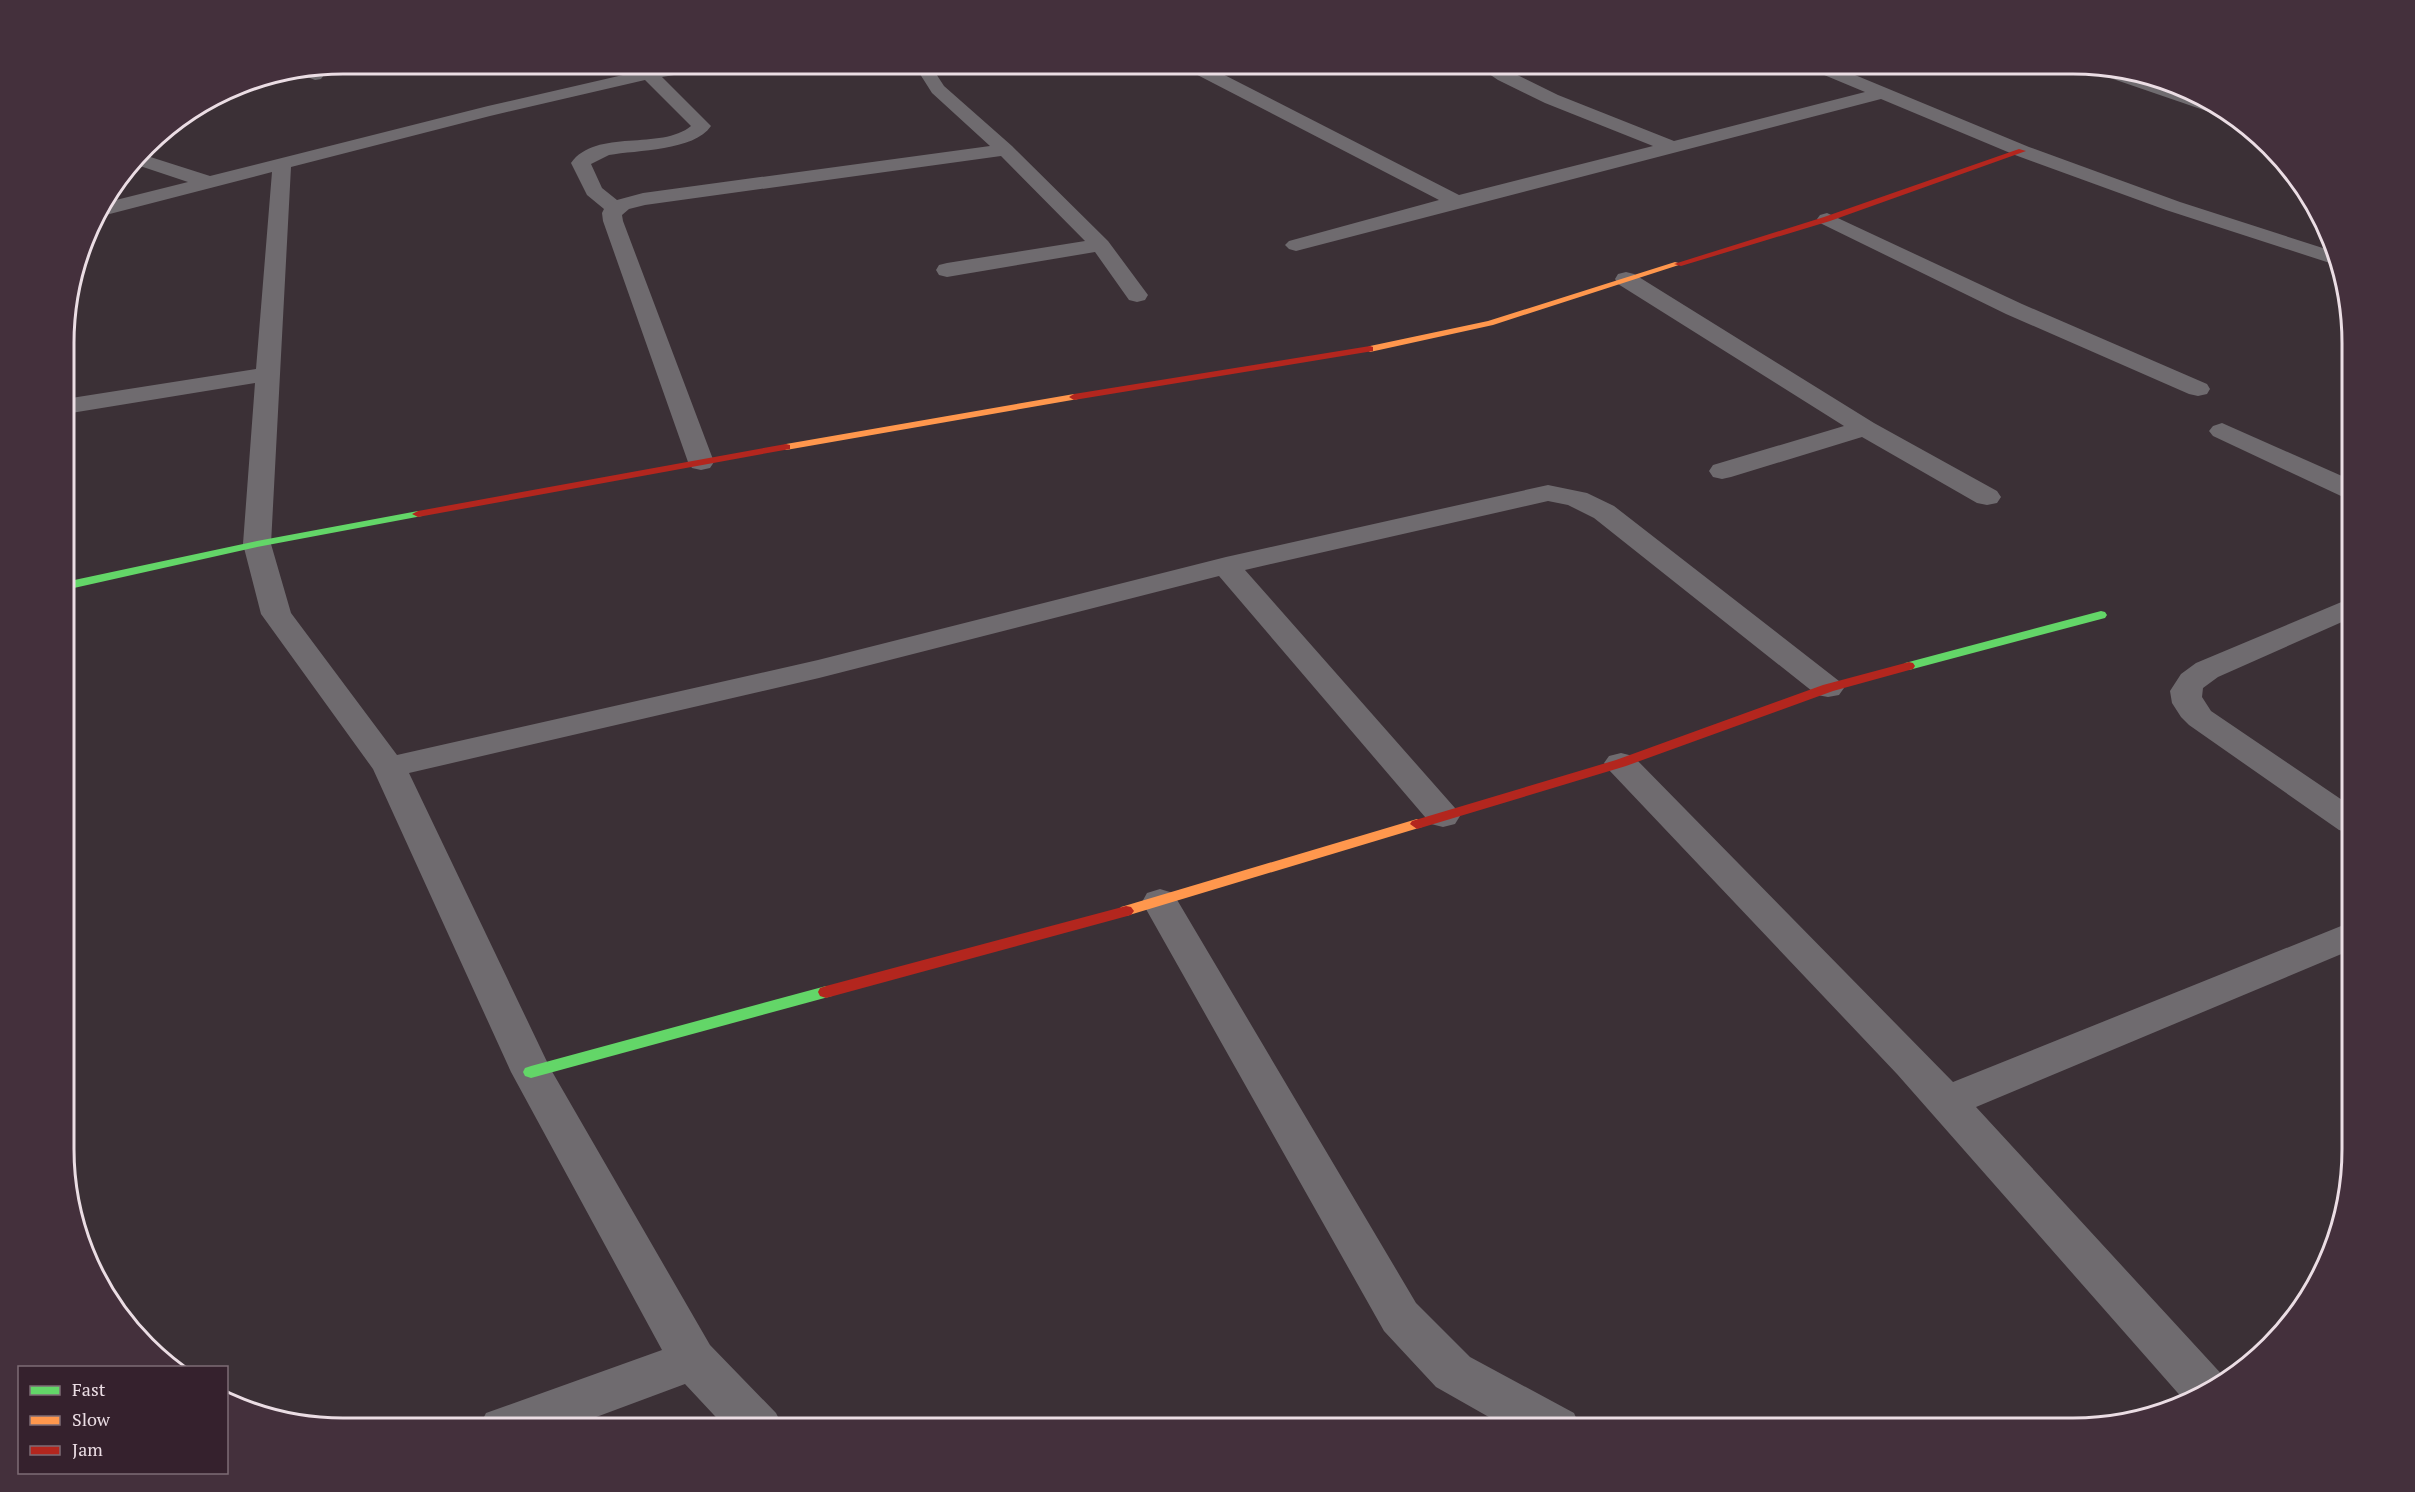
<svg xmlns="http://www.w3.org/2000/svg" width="2415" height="1492" viewBox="0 0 2415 1492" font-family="'PT Serif',serif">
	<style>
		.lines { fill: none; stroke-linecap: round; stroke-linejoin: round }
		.street { fill: #6f6b6f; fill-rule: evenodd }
		.fast { fill: #63d668; fill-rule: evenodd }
		.slow { fill: #ff974d; fill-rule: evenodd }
		.jam { fill: #b3261e; fill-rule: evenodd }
		.rim { fill: none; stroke: #ebdde4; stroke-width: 3 }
	</style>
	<rect width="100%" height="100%" fill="#3b3036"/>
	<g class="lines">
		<!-- street -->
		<g class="street">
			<path d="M685,63h39l-8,5 -54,9 49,49c-17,25 -74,24 -102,29l-18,9 11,24 15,12 26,-7 347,-47 -58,-53 -19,-30h16l15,23 68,60 96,95 40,54 -3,5 -8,2 -8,-2 -34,-48 -148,25 -8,-2 -3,-5 3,-5 8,-2 138,-22 -84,-85 -356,49 -16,4 -7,6 1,6 91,241 -4,6 -9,2 -9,-2 -4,-6 -85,-241 -1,-8 2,-4 -17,-14 -16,-32c25,-35 90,-12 120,-37l-46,-46 -155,36 -199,51 -20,377 20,69 106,142 421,-95 408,-103 322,-72 39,8 27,13 225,175 5,7 -5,7 -11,2 -11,-2 -223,-177 -26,-13 -20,-4 -303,69 210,238 5,8 -5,8 -12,3 -12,-3 -212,-248 -400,102 -410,95 141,295 160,277 66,68 8,16h-57l-42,-45 -121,45h-86l8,-16 176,-63 -151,-278 -138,-303 -112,-155 -18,-70 12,-161 -190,31v-15l191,-30 16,-197 -174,45 -4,-1 10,-13 84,-21 -54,-18 7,-10 69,22 278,-70 161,-37z"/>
			<polygon points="1180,63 1201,63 1459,195 1653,146 1545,103 1498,80 1473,63 1493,63 1558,95 1674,141 1865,92 1805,67 1803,63 1826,63 2029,147 2180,202 2329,250 2333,264 2166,210 2015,155 1881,99 1296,251 1289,249 1285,245 1289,241 1439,200 1182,67"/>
			<path d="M2082,65c30,-2 132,30 152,52h-10l-140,-48z"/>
			<polygon points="313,69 321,71 324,75 321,79 315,80 295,72"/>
			<polygon points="1827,213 2022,304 2207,384 2210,389 2207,394 2198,396 2189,394 2006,314 1820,223 1817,219 1820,215"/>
			<polygon points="1626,272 1634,274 1874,423 1997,491 2001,497 1997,503 1987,505 1977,503 1862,437 1731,477 1722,479 1713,477 1709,471 1713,465 1844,426 1618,284 1615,279 1618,274"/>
			<polygon points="2222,423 2351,480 2351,498 2341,496 2213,436 2209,431 2213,426"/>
			<polygon points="2351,598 2351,618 2218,677 2203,688 2202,697 2211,711 2351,806 2351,833 2339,830 2189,725 2181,717 2172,703 2170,691 2181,674 2196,663"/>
			<polygon points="1621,753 1633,756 1953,1082 2351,922 2351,950 1976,1107 2226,1379 2212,1392 2184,1400 1897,1074 1609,770 1604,763 1609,756"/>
			<polygon points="1160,889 1173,893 1416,1303 1470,1357 1574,1413 1581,1429 1510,1429 1436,1387 1384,1331 1142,902 1147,893"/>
		</g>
		<!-- fast -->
		<g class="fast">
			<polygon points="418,511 422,512 422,516 257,547 65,590 65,582 257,541"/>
			<polygon points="2101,611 2105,612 2107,615 2105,618 1909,670 1903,666 1905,663"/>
			<polygon points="826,986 832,988 834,992 832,996 531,1078 525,1076 523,1072 525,1068 531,1066"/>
		</g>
		<!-- slow -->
		<g class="slow">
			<polygon points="1675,262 1682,264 1493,325 1370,352 1365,349 1370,346 1488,321"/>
			<polygon points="1074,394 1078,395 1078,399 786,450 781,447 786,444"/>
			<polygon points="1417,819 1424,824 1422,827 1126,916 1121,915 1118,911 1121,907"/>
		</g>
		<!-- jam -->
		<g class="jam">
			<polygon points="2019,149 2026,151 1830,221 1681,266 1674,264 1824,217"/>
			<polygon points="1370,346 1373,347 1373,351 1074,400 1069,397 1074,394"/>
			<polygon points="786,444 790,445 790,449 418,517 412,514 418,511"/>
			<polygon points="1909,662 1913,663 1915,666 1913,669 1833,691 1626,766 1417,829 1410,824 1412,821 1616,760 1823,685"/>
			<polygon points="1126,906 1131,907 1134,911 1131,915 826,998 820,996 818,992 820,988 826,986"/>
		</g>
	</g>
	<!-- crop -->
	<path d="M0 0H2415V1492H0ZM343 74H2073A269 269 0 0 1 2342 343V1149A269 269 0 0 1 2073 1418H343A269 269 0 0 1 74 1149V343A269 269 0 0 1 343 74Z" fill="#44303c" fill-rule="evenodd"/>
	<path class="rim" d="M343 74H2073A269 269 0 0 1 2342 343V1149A269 269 0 0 1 2073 1418H343A269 269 0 0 1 74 1149V343A269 269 0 0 1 343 74Z"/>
	<!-- legend -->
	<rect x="18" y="1366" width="210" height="108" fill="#35212d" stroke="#7e6c76" stroke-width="1.5"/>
	<rect x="30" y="1386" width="30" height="9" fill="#63d668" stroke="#7e6c76" stroke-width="1.5"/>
	<text x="72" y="1396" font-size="18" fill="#ebdde4">Fast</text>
	<rect x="30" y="1416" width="30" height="9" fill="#ff974d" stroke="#7e6c76" stroke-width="1.5"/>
	<text x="72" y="1426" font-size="18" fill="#ebdde4">Slow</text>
	<rect x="30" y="1446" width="30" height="9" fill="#b3261e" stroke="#7e6c76" stroke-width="1.5"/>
	<text x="72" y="1456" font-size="18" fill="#ebdde4">Jam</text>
</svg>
